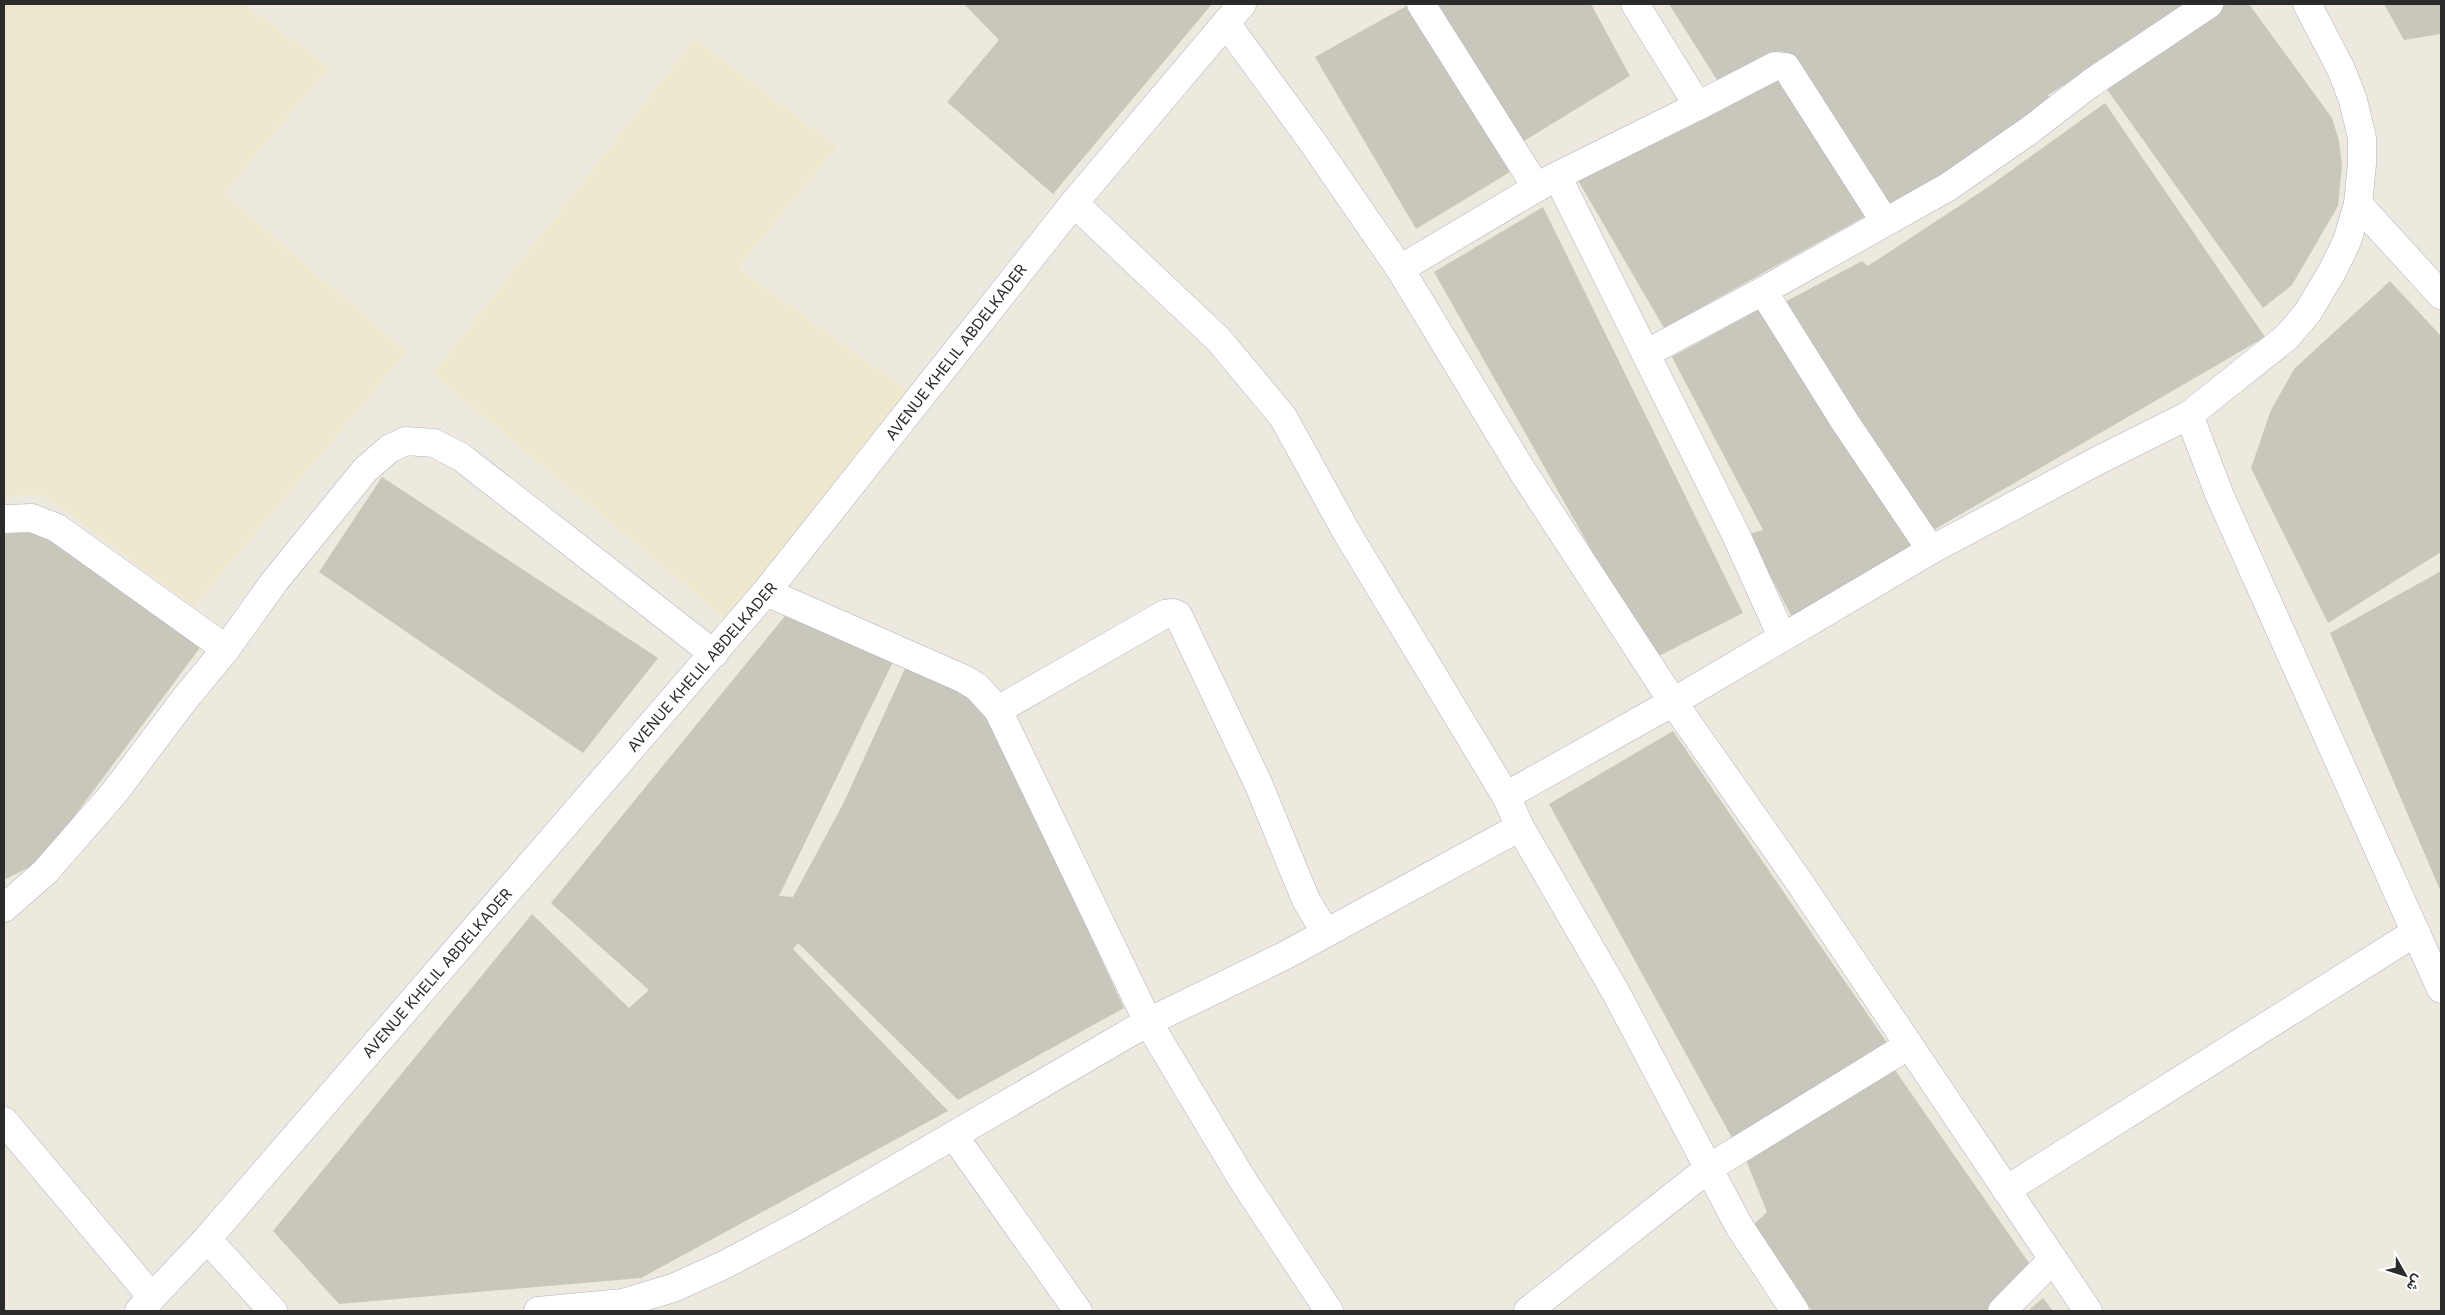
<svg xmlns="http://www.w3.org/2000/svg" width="2445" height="1315" viewBox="0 0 2445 1315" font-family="Inter,Vazirmatn,sans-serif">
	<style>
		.education { fill: #eee9ce }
		.building { fill: #c9c7bc }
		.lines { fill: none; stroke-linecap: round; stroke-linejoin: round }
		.street-casing { stroke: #b1b1bf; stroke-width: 29 }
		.secondary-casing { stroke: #b1b1bf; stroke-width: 29 }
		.street { stroke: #fff; stroke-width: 28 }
		.secondary { stroke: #fff; stroke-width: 28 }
		.labels { text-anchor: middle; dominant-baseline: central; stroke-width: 5; stroke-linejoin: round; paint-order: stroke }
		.street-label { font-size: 15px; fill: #2b2b2b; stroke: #fff }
	</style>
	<rect width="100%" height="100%" fill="#ede9de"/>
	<!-- education -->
	<g class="education">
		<polygon points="4,4 244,4 329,67 224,194 407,352 194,607 46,496 24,495 4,498"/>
		<polygon points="695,39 837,147 738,268 916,397 727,620 433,374"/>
	</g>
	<!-- building -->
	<g class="building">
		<polygon points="964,4 1212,4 1053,194 947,102 999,40"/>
		<polygon points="1410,4 1510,172 1416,229 1315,57"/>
		<polygon points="1433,4 1591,4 1630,76 1519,144"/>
		<polygon points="1669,4 2191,4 2048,95 2053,110 1883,211 1782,51 1724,91"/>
		<polygon points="2226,4 2249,4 2332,118 2339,141 2342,165 2338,206 2292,285 2263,308 2106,88"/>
		<polygon points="2384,4 2441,4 2441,34 2404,40"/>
		<polygon points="1781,71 1873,212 1664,328 1576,177"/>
		<polygon points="2105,103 2265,337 1932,531 1779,305 1862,261 1868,266 1991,185"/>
		<polygon points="1543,207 1743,613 1653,659 1434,272"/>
		<polygon points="2390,281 2441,336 2441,552 2328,623 2251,468 2271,410 2294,369"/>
		<polygon points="1764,307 1917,543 1792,617 1748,534 1763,530 1672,357"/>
		<polygon points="382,477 658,658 583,753 319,572"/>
		<polygon points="41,530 202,645 41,861 6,879 4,874 4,534"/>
		<polygon points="2441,571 2441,892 2330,633"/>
		<polygon points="789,611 894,660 779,896 793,897 843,804 908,662 977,692 1124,1008 958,1100 798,943 793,949 948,1111 641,1278 339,1304 273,1231 532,914 629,1008 649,990 551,903"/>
		<polygon points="1673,731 1892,1050 1732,1138 1549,804"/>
		<polygon points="1895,1070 2031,1266 1988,1311 1812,1311 1751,1227 1767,1212 1745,1158"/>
		<polygon points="2043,1298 2053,1311 2028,1311"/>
	</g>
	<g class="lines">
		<!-- street casing -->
		<g class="street-casing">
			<g id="street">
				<polyline points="1421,4 1537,188"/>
				<polyline points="1635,4 1698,106 1557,176 1737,537 1782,637"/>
				<polyline points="1226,23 1309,137 1400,269 1523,472 1673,702 1800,883 2088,1311"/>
				<polyline points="1698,106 1775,66 1786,67 1885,222"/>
				<polyline points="1074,203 1219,340 1283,417 1347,533 1506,796 1520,827 1615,991 1739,1226 1795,1311"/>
				<polyline points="2358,204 2441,295"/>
				<polyline points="1400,269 1553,178"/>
				<polyline points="1763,291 1845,422 1931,550"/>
				<polyline points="1647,353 1763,291 1948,187 2030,130 2091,83 2209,4"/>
				<polyline points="2189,415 2220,496 2441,989"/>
				<polyline points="4,519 32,518 57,528 226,649"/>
				<polyline points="766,592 964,679 977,687 998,710 1148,1022 1242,1179 1329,1311"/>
				<polyline points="998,710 1165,614 1173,613 1178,615 1258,783 1306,900 1326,933"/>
				<polyline points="1506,796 1673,702 1931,550 2097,461 2189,415 2287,337 2308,312 2333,270 2347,241 2358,204 2362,164 2362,138 2353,100 2341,69 2307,4"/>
				<polyline points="4,908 45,872 114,793 184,700 226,649 274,582 365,470 389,449 406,441 434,443 461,457 714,654"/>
				<polyline points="4,1121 152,1297"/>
				<polyline points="954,1136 1078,1311"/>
				<polyline points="2006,1190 2416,932"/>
				<polyline points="207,1239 273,1311"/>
				<polyline points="538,1311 623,1303 673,1288 724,1265 803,1223 1148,1022 1284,956 1520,827"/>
				<polyline points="1528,1311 1709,1168 1909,1045"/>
				<polyline points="2002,1311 2053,1259"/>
			</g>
		</g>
		<!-- secondary casing -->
		<g class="secondary-casing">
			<polyline id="secondary" points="139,1311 207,1239 766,592 1074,203 1242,4"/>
		</g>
		<!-- street -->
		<use href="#street" class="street"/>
		<!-- secondary -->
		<use href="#secondary" class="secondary"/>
	</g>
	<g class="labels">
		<!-- street labels -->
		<g class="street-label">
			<text transform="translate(956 352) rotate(-52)">AVENUE KHELIL ABDELKADER</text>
			<text transform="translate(702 667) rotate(-49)">AVENUE KHELIL ABDELKADER</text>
			<text transform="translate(437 973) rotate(-49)">AVENUE KHELIL ABDELKADER</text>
		</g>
	</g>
	<!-- border -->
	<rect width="2445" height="1315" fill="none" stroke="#2b2b2b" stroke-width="10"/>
	<!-- north arrow -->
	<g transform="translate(2405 1275) rotate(129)" stroke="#ffffff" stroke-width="4" paint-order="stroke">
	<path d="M0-4L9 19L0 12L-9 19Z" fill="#2b2b2b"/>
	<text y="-8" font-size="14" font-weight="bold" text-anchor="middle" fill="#2b2b2b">ش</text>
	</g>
</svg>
